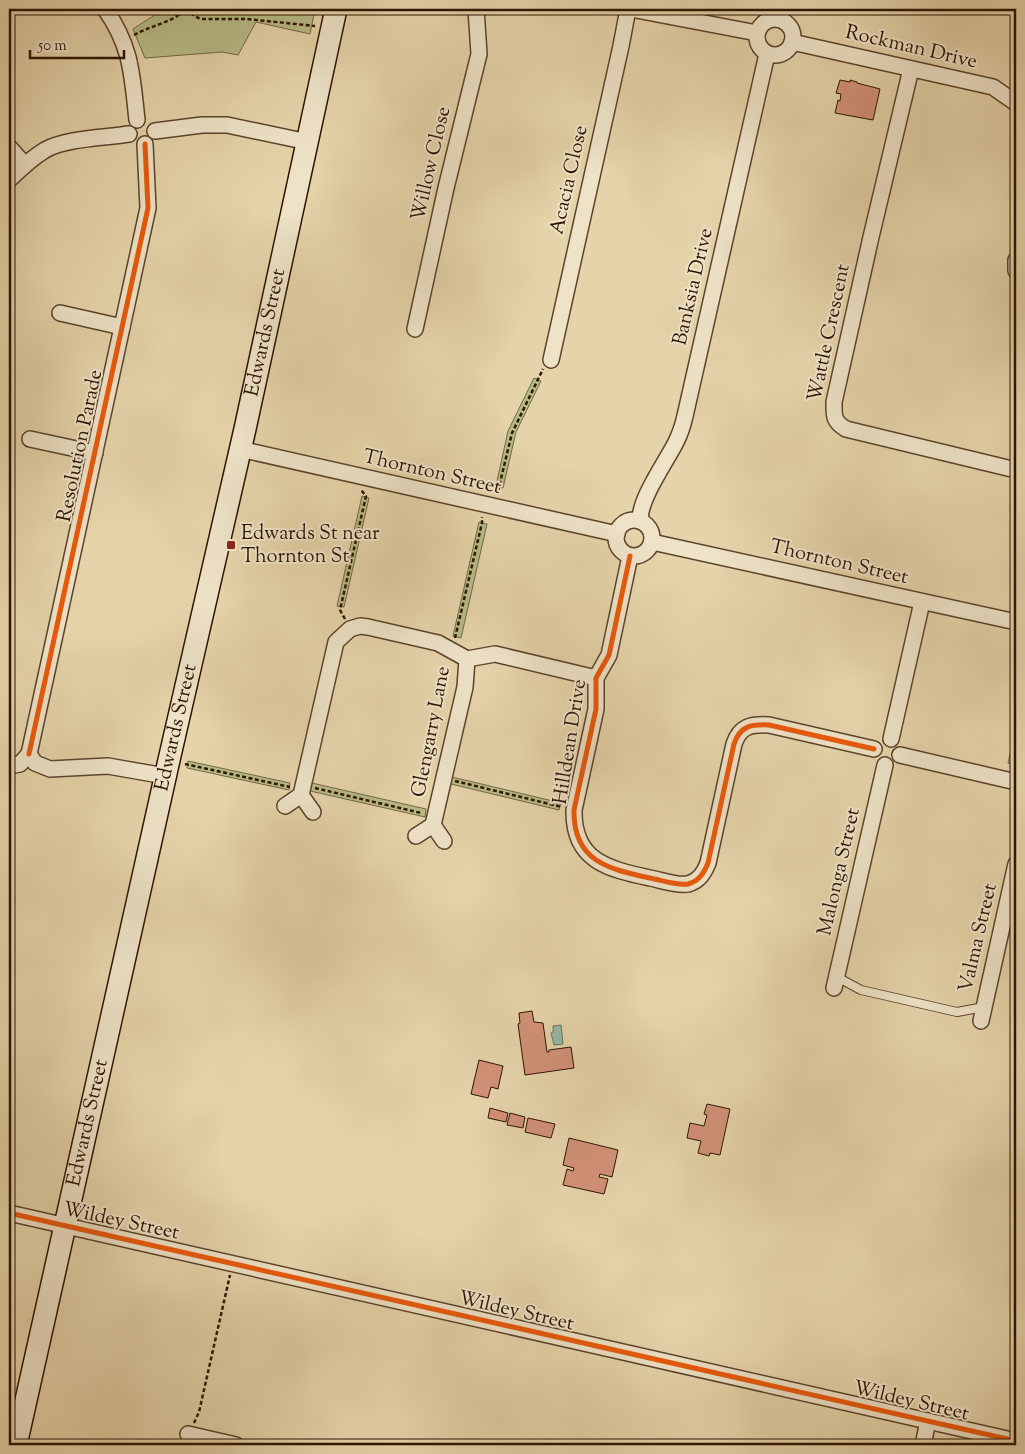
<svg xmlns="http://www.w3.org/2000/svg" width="1025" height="1454" viewBox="0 0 1025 1454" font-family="'Sorts Mill Goudy',serif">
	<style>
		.green { fill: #b7bb86; stroke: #726844 }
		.water { fill: #96b8a8; stroke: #6c7666 }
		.building { fill: #d29177; stroke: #2d1403 }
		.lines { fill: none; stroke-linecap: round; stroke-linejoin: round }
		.service-casing { stroke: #5b442c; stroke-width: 10 }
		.minor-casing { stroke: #5b442c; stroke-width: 18 }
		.secondary-casing { stroke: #2d1403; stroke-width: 24 }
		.path { stroke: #2d1403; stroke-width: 2.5; stroke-dasharray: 4 2.5; stroke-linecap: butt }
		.service { stroke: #eee2c7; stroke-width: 8 }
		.minor { stroke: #eee2c7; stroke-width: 15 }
		.secondary { stroke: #eee2c7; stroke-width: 21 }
		.cycleway-casing { stroke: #eee2c7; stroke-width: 8 }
		.cycleway { stroke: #e8590c; stroke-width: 5 }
		.poi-dot { fill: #8f2418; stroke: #eee2c7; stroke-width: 2 }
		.labels { text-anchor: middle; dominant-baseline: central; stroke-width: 4; stroke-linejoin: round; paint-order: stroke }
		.street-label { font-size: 20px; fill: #2d1403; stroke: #eee2c7 }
		.poi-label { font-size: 20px; fill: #2d1403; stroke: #eee2c7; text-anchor: start }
	</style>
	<rect width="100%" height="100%" fill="#e5d3a9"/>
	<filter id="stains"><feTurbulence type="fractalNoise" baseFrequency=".004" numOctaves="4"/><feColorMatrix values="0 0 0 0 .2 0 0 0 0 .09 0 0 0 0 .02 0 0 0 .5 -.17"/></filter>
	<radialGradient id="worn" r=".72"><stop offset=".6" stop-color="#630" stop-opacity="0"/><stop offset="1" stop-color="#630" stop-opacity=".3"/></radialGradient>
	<!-- green -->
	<g class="green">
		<polygon points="164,9 315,9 310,34 256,22 238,55 222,52 145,58 133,29"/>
		<polygon points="534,378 541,381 516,432 503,488 496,486 508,431"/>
		<polygon points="362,496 369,498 344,607 337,606"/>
		<polygon points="479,522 487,524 461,638 453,636"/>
		<polygon points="1016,727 1016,765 1008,763"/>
		<polygon points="188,761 290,783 289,790 187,768"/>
		<polygon points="452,777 561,803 559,810 451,784"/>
		<polygon points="312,783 426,809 425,817 310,791"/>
	</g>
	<!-- water -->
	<polygon class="water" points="561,1025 563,1044 554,1045 551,1033 553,1032 553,1026"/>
	<!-- building -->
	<g class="building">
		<polygon points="840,80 850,82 850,80 857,82 857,83 880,89 873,120 835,113 838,100 840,101 841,94 836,93"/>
		<polygon points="9,242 14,246 9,254"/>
		<polygon points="532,1011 534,1022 543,1023 547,1052 549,1052 549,1050 571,1047 574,1068 525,1075 518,1024 520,1023 519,1013"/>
		<polygon points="479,1060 503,1066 498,1089 491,1087 488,1098 471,1094"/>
		<polygon points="707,1104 730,1109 720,1155 710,1153 709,1156 698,1153 701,1141 687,1138 690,1123 704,1126 707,1115 704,1114"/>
		<polygon points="490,1108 508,1113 506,1122 488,1118"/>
		<polygon points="510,1113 525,1117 523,1128 507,1125"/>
		<polygon points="528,1118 555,1124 551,1138 525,1132"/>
		<polygon points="569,1138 618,1150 612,1177 600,1174 599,1177 608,1179 604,1194 563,1185 567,1169 573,1171 574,1168 563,1165"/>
	</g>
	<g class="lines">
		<!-- service casing -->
		<g class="service-casing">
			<polyline id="service" points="837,977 861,990 957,1012 984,1007"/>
		</g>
		<!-- minor casing -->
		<g class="minor-casing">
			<g id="minor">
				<path d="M105,9c27,38 27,67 32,111"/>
				<polyline points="631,9 757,33"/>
				<circle cx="775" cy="37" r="18"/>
				<polyline points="792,42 993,87 1016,103"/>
				<path d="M911,69l-40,168 -37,165c0,14 -1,19 12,27l170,41"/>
				<polyline points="155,131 202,125 227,125 308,142"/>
				<polyline points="9,147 25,165"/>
				<path d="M9,180c11,-11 23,-22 36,-30 22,-12 59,-12 84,-16"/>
				<polyline points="1016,260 1016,271"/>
				<polyline points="60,313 122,327"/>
				<polyline points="415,329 446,188 479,54 476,9"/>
				<polyline points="551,360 621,46 628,9"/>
				<polyline points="30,439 95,453"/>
				<polyline points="240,449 617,534"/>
				<circle cx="634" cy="538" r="18"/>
				<path d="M640,521c-1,-22 26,-59 36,-79 4,-8 7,-17 9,-26l82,-362"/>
				<polyline points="652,542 1016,622"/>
				<path d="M630,556l-21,99 -13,23v31l-22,101c-1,51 34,59 76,68 11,2 27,8 38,6 11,-3 16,-11 20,-21l26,-119c6,-18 17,-20 35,-19l105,24"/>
				<polyline points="891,739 922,602"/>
				<polyline points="29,754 148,208 145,144"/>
				<polyline points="900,755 1016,782"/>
				<polyline points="9,766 20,764 29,754 35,763 50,769 108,766 165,776"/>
				<polyline points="301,795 336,642 350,629 360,626 368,627 438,643 467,659 495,654 596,678"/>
				<polyline points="285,806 301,795 313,812"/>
				<polyline points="433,825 465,687 467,659"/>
				<polyline points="416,836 433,825 444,841"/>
				<polyline points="834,988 885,765"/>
				<polyline points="981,1021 1016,864"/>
				<path d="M9,1213c336,73 671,154 1007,228"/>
				<polyline points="188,1434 236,1445"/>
				<polyline points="923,1445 928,1421"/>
			</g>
		</g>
		<!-- secondary casing -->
		<g class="secondary-casing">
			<g id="secondary">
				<path id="s1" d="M16,1445l153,-685 76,-331 91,-420"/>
			</g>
		</g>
		<!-- path -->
		<g class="path">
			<polyline points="185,10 200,19 247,19 315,26"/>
			<path d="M134,35c18,-10 37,-12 51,-25"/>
			<polyline points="498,491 512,433 543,369"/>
			<polyline points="345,619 340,610 366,496 361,490"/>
			<polyline points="455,638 482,523 482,517"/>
			<polyline points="185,764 290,787"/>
			<polyline points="1011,767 1012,760 1016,759"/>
			<polyline points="455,781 562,807"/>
			<polyline points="315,788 421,813"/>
			<polyline points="194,1423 199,1412 230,1275"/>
		</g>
		<!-- service -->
		<use href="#service" class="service"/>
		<!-- minor -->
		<use href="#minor" class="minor"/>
		<!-- secondary -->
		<use href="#secondary" class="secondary"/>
		<!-- cycleway casing -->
		<g class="cycleway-casing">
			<g id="cycleway">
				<path d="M630,556l-21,99 -13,23v31l-22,101c-1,51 34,59 76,68 11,2 27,8 38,6 11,-3 16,-11 20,-21l26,-119c6,-18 17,-20 35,-19l105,24"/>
				<polyline points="29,754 148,208 145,144"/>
				<path d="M9,1213c336,73 671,154 1007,228"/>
			</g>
		</g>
		<!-- cycleway -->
		<use href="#cycleway" class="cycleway"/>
	</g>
	<!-- markers -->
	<rect class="poi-dot" x="226" y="540" width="10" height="10" rx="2.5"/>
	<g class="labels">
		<!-- street labels -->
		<g class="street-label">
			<text transform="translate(911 48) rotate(13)">Rockman Drive</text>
			<text transform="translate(432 164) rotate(-77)">Willow Close</text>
			<text transform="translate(570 180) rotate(-77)">Acacia Close</text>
			<text transform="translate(694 287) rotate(-77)">Banksia Drive</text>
			<text stroke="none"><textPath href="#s1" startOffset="1140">Edwards Street</textPath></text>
			<text transform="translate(830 333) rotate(-78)">Wattle Crescent</text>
			<text transform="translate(81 446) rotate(-78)">Resolution Parade</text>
			<text transform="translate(432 473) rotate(13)">Thornton Street</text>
			<text transform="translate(839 563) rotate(13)">Thornton Street</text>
			<text stroke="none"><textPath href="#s1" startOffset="735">Edwards Street</textPath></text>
			<text transform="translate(432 732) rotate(-79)">Glengarry Lane</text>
			<text transform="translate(571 742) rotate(-81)">Hilldean Drive</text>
			<text transform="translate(840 872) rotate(-77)">Malonga Street</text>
			<text transform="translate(979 938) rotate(-77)">Valma Street</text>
			<text stroke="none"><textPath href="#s1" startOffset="330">Edwards Street</textPath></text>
			<text transform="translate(121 1222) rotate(12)">Wildey Street</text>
			<text transform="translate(516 1312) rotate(13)">Wildey Street</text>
			<text transform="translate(911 1402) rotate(13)">Wildey Street</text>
		</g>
		<!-- poi labels -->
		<g class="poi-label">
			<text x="241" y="534">Edwards St near<tspan x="241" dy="23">Thornton St</tspan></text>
		</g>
	</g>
	<!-- margin -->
	<rect width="1025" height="1454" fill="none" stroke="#e5d3a9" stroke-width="30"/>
	<rect x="10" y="10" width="1005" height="1434" fill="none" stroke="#2d1403" stroke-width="2.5"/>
	<rect x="15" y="15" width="995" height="1424" fill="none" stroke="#2d1403"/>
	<!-- scale -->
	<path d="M30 50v8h94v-8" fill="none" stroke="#2d1403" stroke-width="2.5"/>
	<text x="38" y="50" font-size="15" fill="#2d1403" stroke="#eee2c7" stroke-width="4" paint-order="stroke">50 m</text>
	<rect width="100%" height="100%" filter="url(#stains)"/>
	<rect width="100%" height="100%" fill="url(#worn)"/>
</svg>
